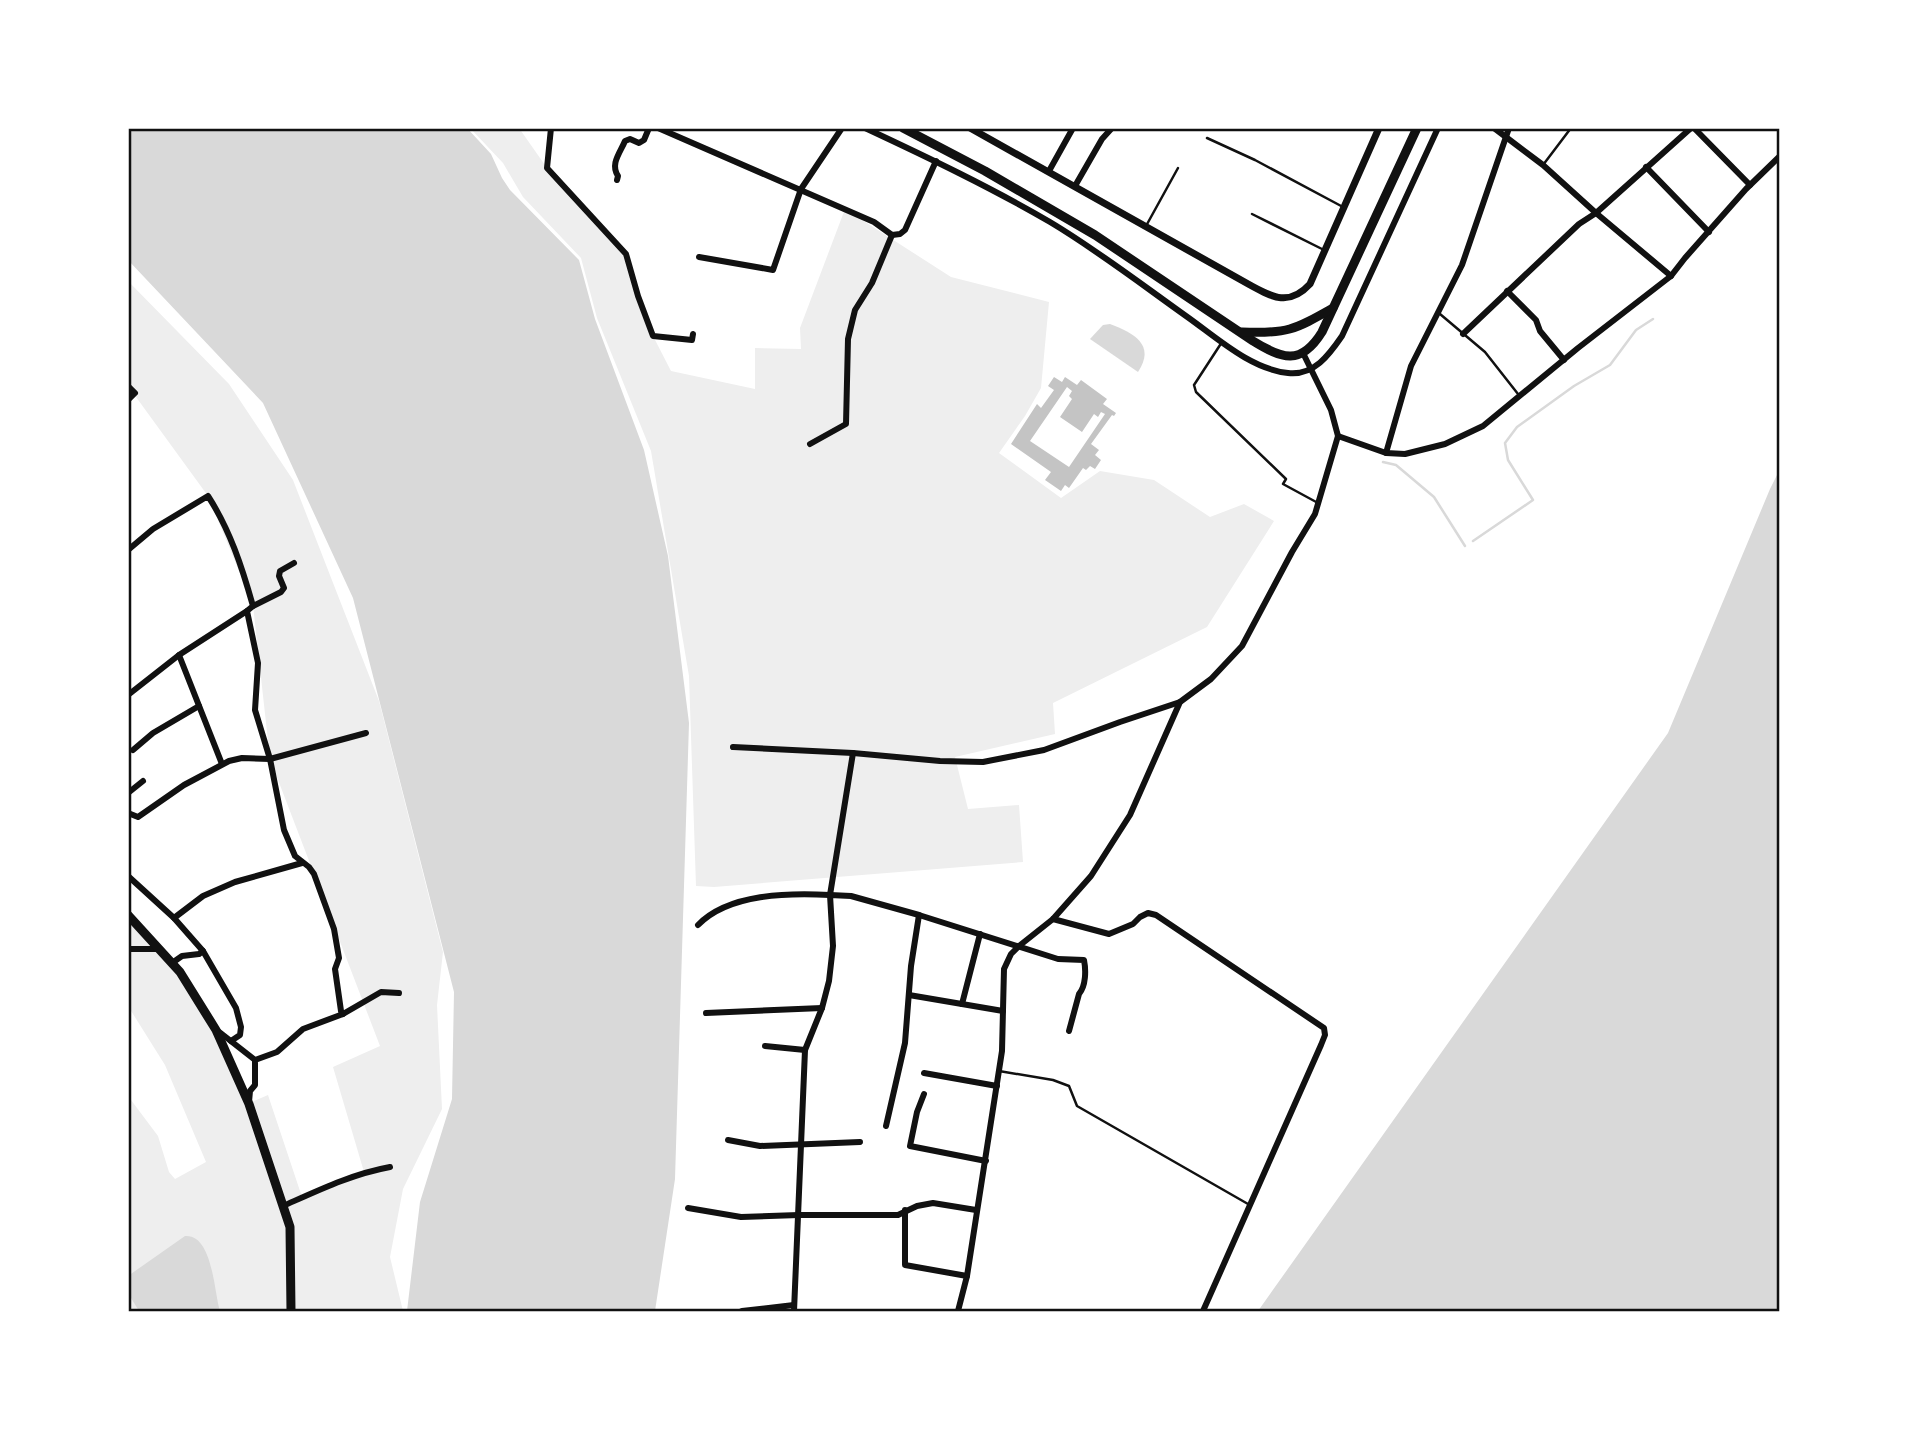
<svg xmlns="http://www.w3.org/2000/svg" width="1907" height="1439" viewBox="0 0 1907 1439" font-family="'Nunito Sans',sans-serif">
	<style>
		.green { fill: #eee }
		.water { fill: #d9d9d9 }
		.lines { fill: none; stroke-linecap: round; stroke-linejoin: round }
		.stream { stroke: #d9d9d9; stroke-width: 2.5 }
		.building { fill: #c4c4c4; fill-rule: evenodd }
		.service { stroke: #111; stroke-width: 2.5 }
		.minor { stroke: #111; stroke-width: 6 }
		.tertiary { stroke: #111; stroke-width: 7 }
		.primary { stroke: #111; stroke-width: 9 }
		.neatline { fill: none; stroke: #111; stroke-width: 2.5 }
	</style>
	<rect width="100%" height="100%" fill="#fff"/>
	<!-- green -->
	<g class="green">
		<polygon points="470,128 519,128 547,168 626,254 653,336 671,371 755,389 755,348 801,349 800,328 845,209 951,277 1049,302 1041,388 1025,416 999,453 1061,498 1100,471 1154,480 1210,517 1244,504 1274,521 1207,627 1053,703 1055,734 955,757 968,809 1019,805 1023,862 714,887 696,886 689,676 651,451 597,318 581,258 523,197 503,163"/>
		<polygon points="128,281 229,384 293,480 379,701 443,952 437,1005 442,1109 403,1189 390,1257 403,1311 128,1311 128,1096 158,1136 169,1172 175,1179 206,1162 165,1065 128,1006 128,915 160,949 216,1030 249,1103 268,1095 302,1197 364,1172 333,1067 380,1046 270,759 253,605 208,496 128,386"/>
	</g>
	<!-- water -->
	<g class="water">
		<polygon points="128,128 467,128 491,154 502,178 510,190 579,260 595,319 644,450 668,556 689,723 675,1179 655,1311 407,1311 420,1202 452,1099 454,992 353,598 263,403 128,260"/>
		<path d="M1110,324c24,9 46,21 28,48l-48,-33 13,-14z"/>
		<polygon points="1779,471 1779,1311 1258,1311 1668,733 1770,489"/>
		<path d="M185,1236c28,-2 29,57 35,75h-81l-11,-18v-17z"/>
	</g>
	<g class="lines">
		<!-- stream -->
		<g class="stream">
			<polyline points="1383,462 1396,465 1434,497 1465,546"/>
			<polyline points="1473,541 1533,500 1508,460 1505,443 1517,427 1574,386 1610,365 1636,330 1653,319"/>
		</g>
	</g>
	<!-- building -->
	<path class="building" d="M1054,377l8,5 3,-5 12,8 4,-5 26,19 -4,5 13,9 -2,3 -2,-1 -21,29 8,6 -4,5 6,5 -6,9 -5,-3 -4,4 -3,-2 -14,20 -4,-3 -4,6 -16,-11 6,-8 -40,-28 26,-40 4,4 13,-18 -6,-4zM1067,387l5,4 -3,5 3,3 -12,18 22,15 12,-18 4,3 3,-5 4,2 -36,53 -39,-26z"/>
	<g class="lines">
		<!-- service -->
		<g class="service">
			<polyline points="1777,128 1779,129"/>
			<polyline points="1207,138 1255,160 1343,207"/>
			<polyline points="1543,165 1571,128"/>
			<polyline points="1252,214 1324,250"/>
			<polyline points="1146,226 1178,168"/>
			<polyline points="1440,314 1485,352 1518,394"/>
			<polyline points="1222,342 1194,385 1196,392 1286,479 1283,484 1318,503"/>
			<polyline points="999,1071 1053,1080 1069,1086 1077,1106 1248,1204"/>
		</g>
		<!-- minor -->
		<g class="minor">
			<polyline points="551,128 547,168 626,254 638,296 653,336 692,340 693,334"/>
			<polyline points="658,128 874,222 892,235"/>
			<path d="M865,128c62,29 125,59 185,94 47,28 91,62 136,94 30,21 64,53 102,57 26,3 41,-18 54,-37l96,-208"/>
			<polyline points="1494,128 1543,165 1596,213 1671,276"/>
			<polyline points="1694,128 1750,185"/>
			<polyline points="1646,167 1709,232"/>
			<polyline points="1049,171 1073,128"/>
			<path d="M617,180l1,-4c-8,-12 2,-23 7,-35l5,-2 9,4 5,-3 5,-12"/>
			<polyline points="1075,186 1102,139 1112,128"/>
			<polyline points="892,235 900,234 905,230 936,161"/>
			<polyline points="699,257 773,270 801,189 842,128"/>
			<polyline points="1507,291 1536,320 1540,331 1564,360"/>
			<polyline points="1463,334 1579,224 1596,213 1691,128"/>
			<polyline points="128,386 135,393 128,400"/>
			<polyline points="1338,436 1386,453 1405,454 1445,444 1483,426 1578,348 1671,276 1685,258 1746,189 1779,157"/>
			<polyline points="810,444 846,424 848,339 855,310 872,283 892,235"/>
			<polyline points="1386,453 1411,366 1462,265 1509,128"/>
			<path d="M128,550l25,-21 55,-33c22,34 34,71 45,110l-6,5 11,52 -3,47 15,49 14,71 11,26 14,11 5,7 20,55 5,29 -4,11 6,42 2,3"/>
			<polyline points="253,606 281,592 284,588 279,576 280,571 294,563"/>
			<polyline points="179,655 222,764"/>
			<polyline points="128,695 179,655 247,611"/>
			<polyline points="733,747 853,753 940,761 983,762 1044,750 1120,722 1180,702"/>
			<polyline points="133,750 153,733 199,706"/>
			<polyline points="128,793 143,781"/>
			<polyline points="128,813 138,817 184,785 229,761 242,758 270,759 366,733"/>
			<polyline points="128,876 174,918 203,951 236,1008 241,1027 240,1035 231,1041"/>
			<polyline points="174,918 203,896 235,882 302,863"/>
			<polyline points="1053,919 1109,934 1133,924 1140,917 1148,913 1156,915 1324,1028 1325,1035 1321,1045 1203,1311"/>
			<path d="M698,925c31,-32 91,-32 132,-30l23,-142"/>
			<polyline points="128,949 160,949"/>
			<polyline points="172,963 182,956 199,954 203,951"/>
			<polyline points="909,995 1003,1011"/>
			<polyline points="962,1004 980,934"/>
			<polyline points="706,1013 822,1008"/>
			<polyline points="218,1031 255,1060"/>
			<polyline points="765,1046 805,1050"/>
			<polyline points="924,1073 997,1086"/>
			<polyline points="924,1094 917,1112 910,1146 986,1161"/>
			<polyline points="249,1102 250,1091 255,1085 255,1060 277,1052 303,1029 343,1014 381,992 399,993"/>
			<polyline points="886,1126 905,1043 911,966 919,915"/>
			<polyline points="728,1140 760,1146 860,1142"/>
			<path d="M283,1206c36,-16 69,-32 107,-39"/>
			<polyline points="688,1208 741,1217 799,1215 898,1215 917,1206 933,1203 976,1210"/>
			<polyline points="905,1210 905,1265 967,1276"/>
			<polyline points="742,1311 794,1305"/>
			<path d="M794,1311l11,-261 17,-42 7,-27 4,-35 -3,-51 21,1 68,19 139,44 26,1c2,10 2,26 -5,34l-10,37"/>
			<polyline points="958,1311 967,1276 1002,1051 1004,969 1011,954 1019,946 1053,919 1091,876 1130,815 1180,702 1211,679 1242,646 1292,552 1315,514 1338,436 1331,410 1303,353"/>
		</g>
		<!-- tertiary -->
		<path class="tertiary" d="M970,128l280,157c22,12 39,22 60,-1l69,-156"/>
		<!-- primary -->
		<g class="primary">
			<path d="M903,128l82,43 110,64 158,106c29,18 48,25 69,-9l95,-204"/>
			<path d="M1242,332c45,2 52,-2 91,-24"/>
			<polyline points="128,915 180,972 216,1030 249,1104 290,1227 291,1311"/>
		</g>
	</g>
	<!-- border -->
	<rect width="1907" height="1439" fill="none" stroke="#ffffff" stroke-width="259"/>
	<rect x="130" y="130" width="1648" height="1180" class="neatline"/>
</svg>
